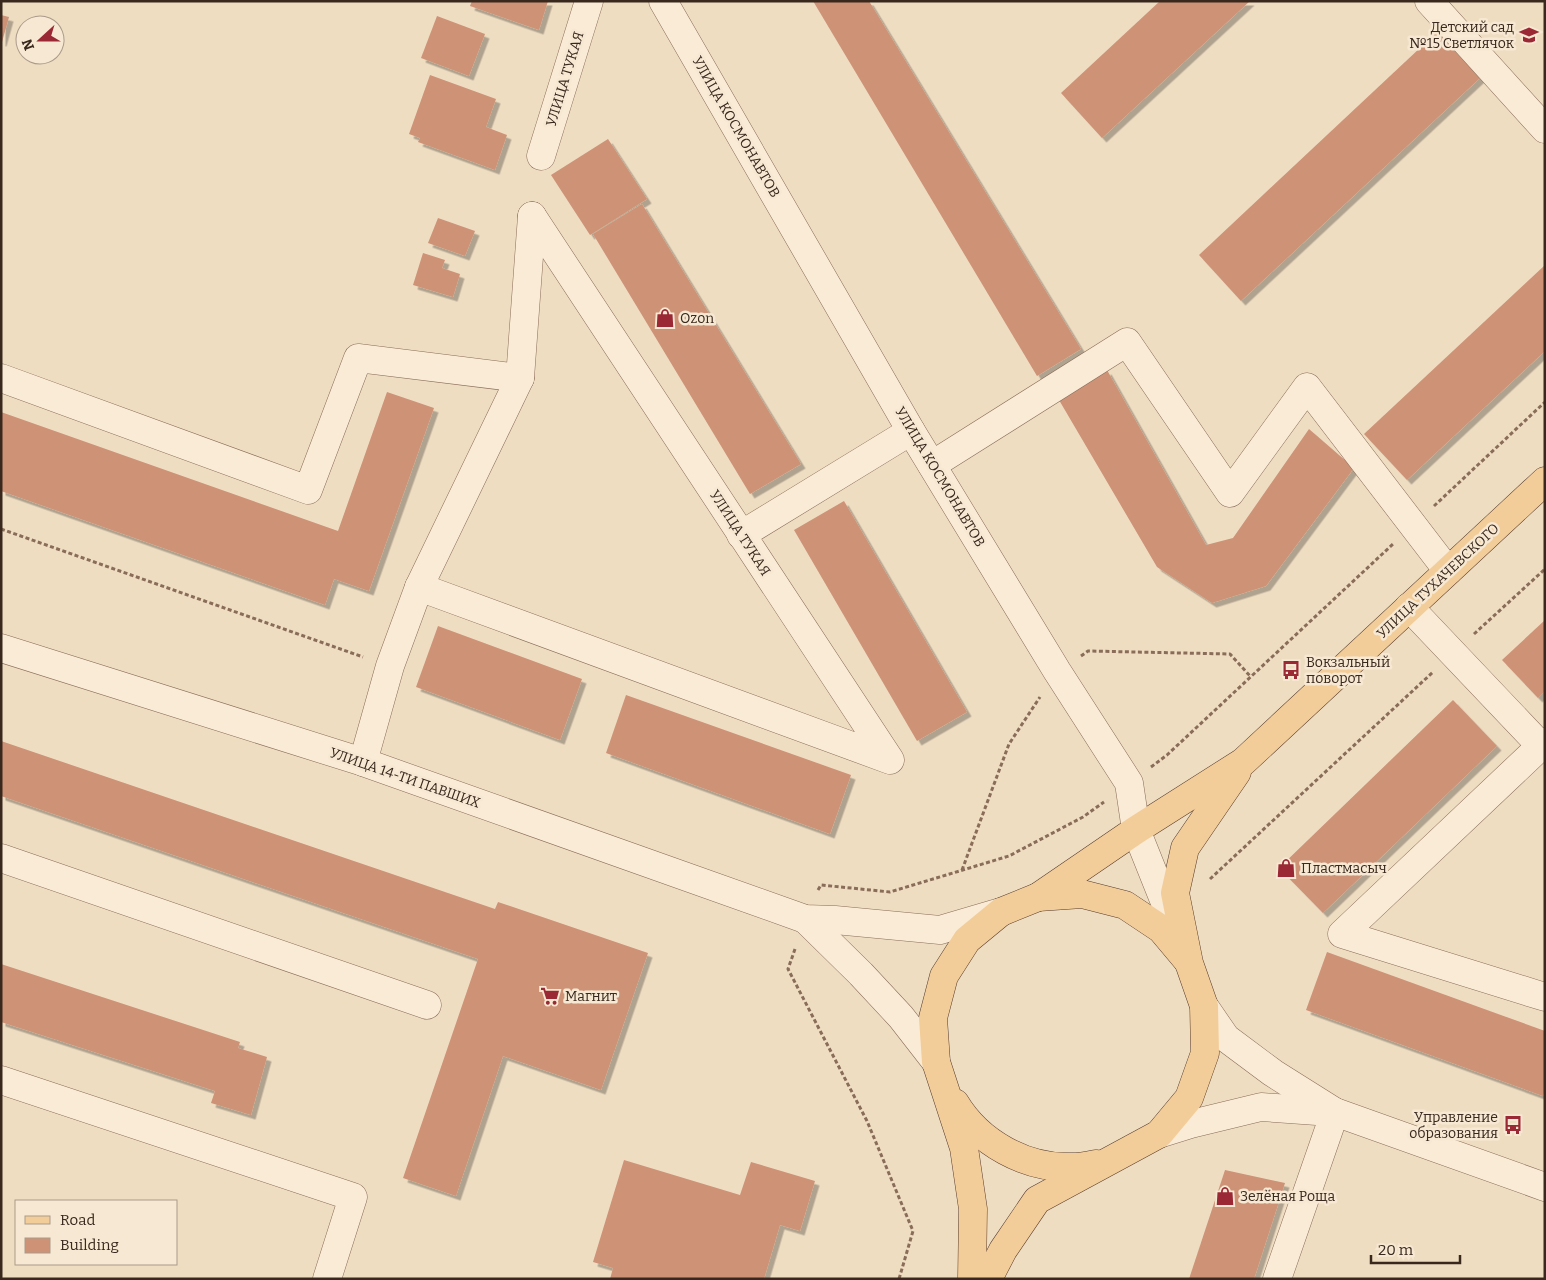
<svg xmlns="http://www.w3.org/2000/svg" width="1546" height="1280" viewBox="0 0 1546 1280" font-family="Bitter,serif">
	<style>
		.building { fill: #ce9277; filter: url(#shadow) }
		.lines { fill: none; stroke-linecap: round; stroke-linejoin: round }
		.minor-casing { stroke: #896d59; stroke-width: 29 }
		.major-casing { stroke: #573c2d; stroke-width: 29 }
		.path { stroke: #896d59; stroke-width: 3; stroke-dasharray: 4 2.5; stroke-linecap: butt }
		.minor { stroke: #faebd6; stroke-width: 28 }
		.major { stroke: #f3cd99; stroke-width: 28 }
		.labels { text-anchor: middle; dominant-baseline: central; stroke-width: 5; stroke-linejoin: round; paint-order: stroke }
		.poi-label { font-size: 14px; fill: #39281d; stroke: #f6e8d2; text-anchor: start }
		.street-label { font-size: 14px; fill: #39281d; stroke: #f6e8d2 }
	</style>
	<defs>
		<filter id="shadow"><feDropShadow dx="4.5" dy="4.5" stdDeviation="0" flood-color="#0004"/></filter>
	</defs>
	<rect width="100%" height="100%" fill="#efddc2"/>
	<!-- building -->
	<g class="building">
		<polygon points="472,1 548,1 539,30 470,6"/>
		<polygon points="813,1 869,1 1081,349 1037,376"/>
		<polygon points="1160,1 1250,1 1102,138 1061,93"/>
		<polygon points="1,15 9,17 2,42 1,42"/>
		<polygon points="437,16 485,34 469,76 421,58"/>
		<polygon points="1437,32 1480,78 1241,301 1199,255"/>
		<polygon points="430,75 496,99 486,127 507,135 495,170 418,142 420,138 409,134"/>
		<polygon points="608,139 647,199 590,235 551,175"/>
		<polygon points="642,204 801,464 750,494 593,234"/>
		<polygon points="438,218 475,231 465,256 428,243"/>
		<polygon points="423,253 445,260 442,268 460,274 453,297 413,285"/>
		<polygon points="1545,265 1545,351 1407,480 1364,434"/>
		<polygon points="1107,370 1206,545 1233,538 1309,429 1354,468 1266,586 1212,603 1157,567 1059,400"/>
		<polygon points="387,392 434,408 369,591 334,579 325,605 1,491 1,412 338,531"/>
		<polygon points="844,501 967,712 917,741 794,530"/>
		<polygon points="1545,620 1545,691 1538,698 1502,660"/>
		<polygon points="438,626 582,679 560,740 416,687"/>
		<polygon points="626,695 851,775 830,834 606,753"/>
		<polygon points="1453,700 1497,746 1323,913 1279,868"/>
		<polygon points="1,741 495,909 498,902 648,953 601,1090 503,1056 456,1196 403,1178 478,959 1,796"/>
		<polygon points="1327,952 1545,1031 1545,1090 1543,1096 1306,1010"/>
		<polygon points="1,964 240,1042 238,1048 267,1057 251,1115 211,1103 215,1091 1,1022"/>
		<polygon points="624,1160 740,1195 751,1162 815,1181 800,1231 780,1225 764,1279 610,1279 613,1268 593,1262"/>
		<polygon points="1225,1170 1285,1183 1254,1279 1189,1279"/>
	</g>
	<g class="lines">
		<!-- minor casing -->
		<g class="minor-casing">
			<g id="minor">
				<polyline points="663,1 911,431 1057,671 1129,783 1136,830 1176,930"/>
				<polyline points="1429,1 1545,129"/>
				<polyline points="541,156 589,1"/>
				<polyline points="1,378 308,490 358,358 520,378"/>
				<polyline points="932,465 1127,342 1230,493 1307,387 1448,571"/>
				<polyline points="741,535 911,431"/>
				<polyline points="419,587 890,760 532,216"/>
				<polyline points="1409,607 1541,746"/>
				<polyline points="1,648 363,762 805,919 835,920 940,930 1001,912"/>
				<polyline points="1545,742 1342,934 1545,997"/>
				<polyline points="363,762 390,666 419,587 520,378 532,216"/>
				<polyline points="1,858 427,1005"/>
				<polyline points="805,919 861,974 901,1017 936,1062"/>
				<polyline points="1204,1006 1226,1038 1273,1073 1335,1112 1545,1187"/>
				<polyline points="1,1080 353,1197 327,1279"/>
				<polyline points="1159,1134 1191,1124 1261,1107 1331,1112"/>
				<polyline points="1277,1279 1335,1112"/>
			</g>
		</g>
		<!-- major casing -->
		<g class="major-casing">
			<g id="major">
				<polyline points="1038,897 1082,894 1125,905 1161,929 1187,960"/>
				<path d="M955,1103c24,40 71,66 118,64 8,0 16,-2 24,-3"/>
				<polyline points="972,1279 973,1209 964,1148 936,1062 933,1018 944,976 967,940 1001,912 1038,897 1136,830 1243,762 1545,481"/>
				<polyline points="988,1279 1003,1250 1037,1200 1159,1134 1189,1098 1205,1053 1204,1006 1189,963 1175,893 1185,848 1237,772"/>
			</g>
		</g>
		<!-- path -->
		<g class="path">
			<polyline points="1434,506 1545,402"/>
			<polyline points="1,529 363,657"/>
			<polyline points="1474,634 1545,569"/>
			<polyline points="1081,656 1088,651 1230,654 1250,676"/>
			<polyline points="1151,767 1167,755 1393,544"/>
			<polyline points="962,870 1009,744 1040,697"/>
			<polyline points="1210,879 1433,672"/>
			<polyline points="818,890 821,885 890,892 1009,856 1083,817 1104,802"/>
			<polyline points="795,949 788,969 867,1121 913,1231 899,1279"/>
		</g>
		<!-- minor -->
		<use href="#minor" class="minor"/>
		<!-- major -->
		<use href="#major" class="major"/>
	</g>
	<!-- icons -->
	<defs>
		<g id="school-bare" transform="scale(1.5)"><path d="M0-5L7-2L0 1L-7-2ZM-4 1L0 2.5L4 1V4Q0 6-4 4Z" fill="#9a2835" stroke="#f6e8d2" stroke-width="2.5" paint-order="stroke"/></g>
		<g id="shop-bare" transform="scale(1.5)"><path d="M-5-2.5h2.3a2.7 3.5 0 0 1 5.4 0H5L5.5 6h-11ZM-1.5-2.5h3a1.5 2.3 0 0 0-3 0Z" fill="#9a2835" stroke="#f6e8d2" stroke-width="2.5" paint-order="stroke"/></g>
		<g id="bus-bare" transform="scale(1.5)"><path d="M-5-6H5V4H4V6H2V4H-2V6H-4V4H-5ZM-3.5-4V0h7V-4ZM-3.5 1.2v1.5H-2V1.2ZM2 1.2v1.5H3.5V1.2Z" fill="#9a2835" stroke="#f6e8d2" stroke-width="2.5" paint-order="stroke"/></g>
		<g id="supermarket-bare" transform="scale(1.5)"><path d="M-6-5.5h2.5l.6 2H6L4.5 2H-2.5L-4.4-4H-6ZM-1.5 3.2a1.3 1.3 0 1 0 .1 0ZM3 3.2a1.3 1.3 0 1 0 .1 0Z" fill="#9a2835" stroke="#f6e8d2" stroke-width="2.5" paint-order="stroke"/></g>
	</defs>
	<g fill-rule="evenodd">
		<use href="#school-bare" x="1529" y="35"/>
		<use href="#shop-bare" x="665" y="318"/>
		<use href="#bus-bare" x="1291" y="670"/>
		<use href="#shop-bare" x="1286" y="868"/>
		<use href="#supermarket-bare" x="550" y="996"/>
		<use href="#bus-bare" x="1513" y="1125"/>
		<use href="#shop-bare" x="1225" y="1196"/>
	</g>
	<g class="labels">
		<!-- poi labels -->
		<g class="poi-label">
			<text x="1514" y="27" text-anchor="end">Детский сад<tspan x="1514" dy="16">№15 Светлячок</tspan></text>
			<text x="680" y="318">Ozon</text>
			<text x="1306" y="662">Вокзальный<tspan x="1306" dy="16">поворот</tspan></text>
			<text x="1301" y="868">Пластмасыч</text>
			<text x="565" y="996">Магнит</text>
			<text x="1498" y="1117" text-anchor="end">Управление<tspan x="1498" dy="16">образования</tspan></text>
			<text x="1240" y="1196">Зелёная Роща</text>
		</g>
		<!-- street labels -->
		<g class="street-label">
			<text transform="translate(565 79) rotate(-73)">УЛИЦА ТУКАЯ</text>
			<text transform="translate(736 127) rotate(60)">УЛИЦА КОСМОНАВТОВ</text>
			<text transform="translate(940 477) rotate(59)">УЛИЦА КОСМОНАВТОВ</text>
			<text transform="translate(740 533) rotate(57)">УЛИЦА ТУКАЯ</text>
			<text transform="translate(1438 581) rotate(-43)">УЛИЦА ТУХАЧЕВСКОГО</text>
			<text transform="translate(405 778) rotate(19)">УЛИЦА 14-ТИ ПАВШИХ</text>
		</g>
	</g>
	<!-- border -->
	<rect width="1546" height="1280" fill="none" stroke="#39281d" stroke-width="5"/>
	<!-- legend -->
	<rect x="15" y="1200" width="162" height="65" fill="#f6e8d2" stroke="#aa9b8a"/>
	<rect x="25" y="1216" width="25" height="8" fill="#f3cd99" stroke="#aa9b8a"/>
	<text x="60" y="1225" font-size="15" fill="#39281d">Road</text>
	<rect x="25" y="1238" width="25" height="15" fill="#ce9277" stroke="#aa9b8a"/>
	<text x="60" y="1250" font-size="15" fill="#39281d">Building</text>
	<!-- north arrow -->
	<g transform="translate(40 40) rotate(249)"><circle r="24" fill="#f6e8d2" stroke="#aa9b8a"/>
	<path d="M0-4L9 19L0 12L-9 19Z" fill="#9a2835"/>
	<text y="-8" font-size="14" font-weight="bold" text-anchor="middle" fill="#39281d">N</text>
	</g>
	<!-- scale -->
	<path d="M1371 1255v8h89v-8" fill="none" stroke="#39281d" stroke-width="2.5"/>
	<text x="1378" y="1255" font-size="15" fill="#39281d" stroke="#f6e8d2" stroke-width="4" paint-order="stroke">20 m</text>
</svg>
